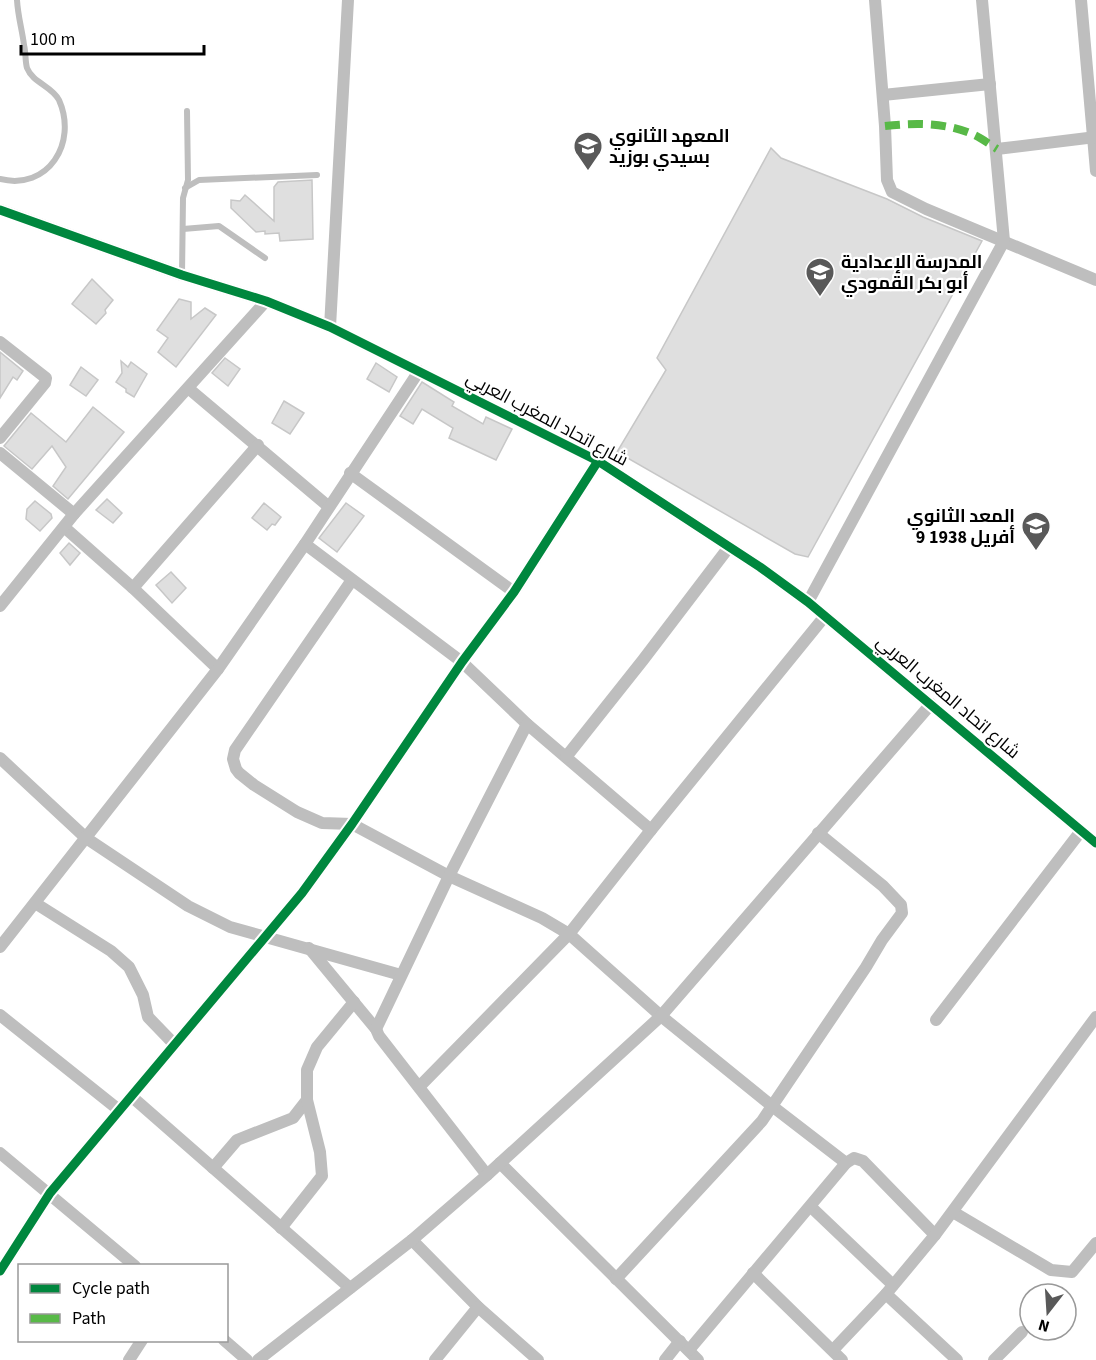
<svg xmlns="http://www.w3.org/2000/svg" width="1096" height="1360" viewBox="0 0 1096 1360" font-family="'Source Sans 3',Cairo,sans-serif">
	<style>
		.building { fill: #dfdfdf; stroke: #c7c7c7; stroke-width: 1.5 }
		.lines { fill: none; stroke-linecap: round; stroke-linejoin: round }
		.service { stroke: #bebebe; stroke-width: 6 }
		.minor { stroke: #bebebe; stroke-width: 12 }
		.quiet { stroke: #58b947; stroke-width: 8; stroke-dasharray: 15 8; stroke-linecap: butt }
		.cycleway-casing { stroke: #fff; stroke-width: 13 }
		.cycleway { stroke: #00873e; stroke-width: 9 }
		.labels { text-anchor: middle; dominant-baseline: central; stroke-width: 4.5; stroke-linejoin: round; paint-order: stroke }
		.poi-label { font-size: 18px; font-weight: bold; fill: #000; stroke: #fff; text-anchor: start }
		.street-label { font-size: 18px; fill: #000; stroke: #fff }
	</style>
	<rect width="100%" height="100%" fill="#fff"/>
	<!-- building -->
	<g class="building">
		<polygon points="771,148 781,158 887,199 923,217 982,241 808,557 795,554 617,452 666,370 657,358"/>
		<polygon points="312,180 313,239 280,241 279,233 265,234 265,231 256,232 231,208 231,200 240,201 245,195 274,221 274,187 278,182"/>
		<polygon points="92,279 113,300 105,310 106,313 96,324 72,304"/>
		<polygon points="179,299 191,302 191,319 205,308 216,315 176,367 158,352 168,338 157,330"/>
		<polygon points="0,352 23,371 17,380 13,377 0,398"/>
		<polygon points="225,358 240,369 228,386 212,373"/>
		<polygon points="121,361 128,367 131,362 147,374 134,397 126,392 126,389 116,382 122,373"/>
		<polygon points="376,363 397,377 389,392 367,379"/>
		<polygon points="81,367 98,380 86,396 70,385"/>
		<polygon points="422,382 454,402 452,406 483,424 486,417 512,429 496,460 449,438 453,428 422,409 413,424 400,416"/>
		<polygon points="284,401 304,413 290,434 272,423"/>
		<polygon points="93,407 124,432 68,499 53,486 66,467 52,446 32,469 4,446 31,413 66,442"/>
		<polygon points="107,499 122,513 113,523 96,510"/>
		<polygon points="35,501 51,514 52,518 40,531 26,519 27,509"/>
		<polygon points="264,503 281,517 275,525 272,524 267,530 252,518"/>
		<polygon points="346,503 364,516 337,552 319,538"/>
		<polygon points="69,543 80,553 70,565 60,553"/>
		<polygon points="171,572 186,588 172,603 156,585"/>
	</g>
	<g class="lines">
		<!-- service -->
		<g class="service">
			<path d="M0,179c48,12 78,-36 59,-79 -7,-14 -26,-17 -32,-32 -2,-7 -1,-15 -3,-23 -2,-16 -6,-28 -7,-45"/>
			<polyline points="185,188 199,180 317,175"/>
			<polyline points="183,229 219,226 265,258"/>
			<polyline points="182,275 183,198 188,180 187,111"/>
		</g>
		<!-- minor -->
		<g class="minor">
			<polyline points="875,0 885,126 887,180 892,192 926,209 1096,280"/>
			<polyline points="1081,0 1096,171"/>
			<polyline points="883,95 990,84"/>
			<polyline points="997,149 1096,137"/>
			<polyline points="0,210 182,275 266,301 330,327 598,461 760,567 808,602 1096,843"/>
			<polyline points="330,327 348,0"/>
			<polyline points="0,342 46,378 45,383 0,438"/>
			<polyline points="188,388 328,506"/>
			<polyline points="0,453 74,514"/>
			<polyline points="350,473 514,592"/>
			<polyline points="64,527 133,588 218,669"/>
			<polyline points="305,544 462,662 527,724 651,830"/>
			<polyline points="352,580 235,750 233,759 236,769 239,773 254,785 297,812 322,823 352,824 449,876 542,918 569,934 661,1016 772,1106 846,1163"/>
			<polyline points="133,588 258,445"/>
			<polyline points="808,602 1004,241 982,0"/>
			<polyline points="0,606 74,514 266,301"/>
			<polyline points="566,757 643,660 729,547"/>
			<polyline points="0,758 86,838 188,906 230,927 401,975"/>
			<polyline points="35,903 111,951 129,967 143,995 148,1017 174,1044"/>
			<polyline points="0,947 218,669 305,544 419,371"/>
			<polyline points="309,948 376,1029 379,1036 487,1175"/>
			<polyline points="0,1015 119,1110"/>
			<polyline points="936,1020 1081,831"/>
			<polyline points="376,1029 449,876 527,724"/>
			<polyline points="419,1087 569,934 651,830 825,616"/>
			<polyline points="131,1096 350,1288"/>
			<polyline points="0,1153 135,1266"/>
			<polyline points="500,1163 698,1360"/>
			<polyline points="213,1168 237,1140 293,1118 307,1100"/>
			<polyline points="811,1207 893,1285"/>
			<polyline points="953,1212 1051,1270 1072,1272 1096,1243"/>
			<polyline points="281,1228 322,1176 320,1152 307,1100 307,1070 317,1047 354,1002"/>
			<polyline points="412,1240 478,1307 538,1360"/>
			<polyline points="0,1271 50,1193 302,893 352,824 462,662 514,592 598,461"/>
			<polyline points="753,1273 842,1360"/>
			<polyline points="616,1279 762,1121 866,967 882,940 902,913 901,905 883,886 818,833"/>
			<polyline points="886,1294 957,1360"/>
			<polyline points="224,1340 247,1360"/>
			<polyline points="689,1350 846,1163 854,1158 863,1161 935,1235"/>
			<polyline points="833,1350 886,1294 935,1235 1096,1017"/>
			<polyline points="129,1360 142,1340"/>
			<polyline points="258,1360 412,1240 487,1175 661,1016 931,704"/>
			<polyline points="435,1360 478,1307"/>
			<polyline points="665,1360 680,1341"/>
			<polyline points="994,1360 1022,1332"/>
		</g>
		<!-- quiet -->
		<path class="quiet" d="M885,126c29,-3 59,-4 87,8 8,3 17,10 25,15"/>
		<!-- cycleway casing -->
		<g class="cycleway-casing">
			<g id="cycleway">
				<polyline points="0,210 182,275 266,301 330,327 598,461 760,567 808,602 1096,843"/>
				<polyline points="0,1271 50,1193 302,893 352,824 462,662 514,592 598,461"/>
			</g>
		</g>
		<!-- cycleway -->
		<use href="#cycleway" class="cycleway"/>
	</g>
	<!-- icons -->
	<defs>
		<g id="university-pin" transform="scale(1.5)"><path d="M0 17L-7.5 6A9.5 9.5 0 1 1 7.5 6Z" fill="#595959" stroke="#fff"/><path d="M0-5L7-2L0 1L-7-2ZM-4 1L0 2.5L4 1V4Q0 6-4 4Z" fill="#fff"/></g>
		<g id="school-pin" transform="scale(1.5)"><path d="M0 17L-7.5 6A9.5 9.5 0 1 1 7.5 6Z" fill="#595959" stroke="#fff"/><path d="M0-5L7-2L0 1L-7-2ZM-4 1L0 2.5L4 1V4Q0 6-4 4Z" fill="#fff"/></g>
	</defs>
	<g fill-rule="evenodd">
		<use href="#university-pin" x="588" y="146"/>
		<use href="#university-pin" x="820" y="272"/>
		<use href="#school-pin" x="1036" y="526"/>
	</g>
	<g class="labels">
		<!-- poi labels -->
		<g class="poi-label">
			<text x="609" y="136">المعهد الثانوي<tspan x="609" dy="21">بسيدي بوزيد</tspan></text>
			<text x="841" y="262">المدرسة الإعدادية<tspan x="841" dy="21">أبو بكر القمودي</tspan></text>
			<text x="1015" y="516" text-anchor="end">المعد الثانوي<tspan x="1015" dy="21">9 أفريل 1938</tspan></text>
		</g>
		<!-- street labels -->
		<g class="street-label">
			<text transform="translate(547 419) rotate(28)">شارع اتحاد المغرب العربي</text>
			<text transform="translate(948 697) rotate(40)">شارع اتحاد المغرب العربي</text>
		</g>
	</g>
	<!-- legend -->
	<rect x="18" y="1264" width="210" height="78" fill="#ffffff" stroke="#999999" stroke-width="1.5"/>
	<rect x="30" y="1284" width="30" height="9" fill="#00873e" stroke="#999999" stroke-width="1.5"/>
	<text x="72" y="1294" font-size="18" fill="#000000">Cycle path</text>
	<rect x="30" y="1314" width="30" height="9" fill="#58b947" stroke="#999999" stroke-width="1.5"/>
	<text x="72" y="1324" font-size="18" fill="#000000">Path</text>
	<!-- north arrow -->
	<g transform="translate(1048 1312) rotate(197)"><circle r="28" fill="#ffffff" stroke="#999999" stroke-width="1.5"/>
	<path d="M0-4.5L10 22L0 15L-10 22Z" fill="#595959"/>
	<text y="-9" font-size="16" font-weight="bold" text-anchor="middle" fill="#000000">N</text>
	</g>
	<!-- scale -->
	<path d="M21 45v9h183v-9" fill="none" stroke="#000000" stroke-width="3"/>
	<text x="30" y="45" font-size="18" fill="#000000" stroke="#ffffff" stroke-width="4.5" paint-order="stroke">100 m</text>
</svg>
